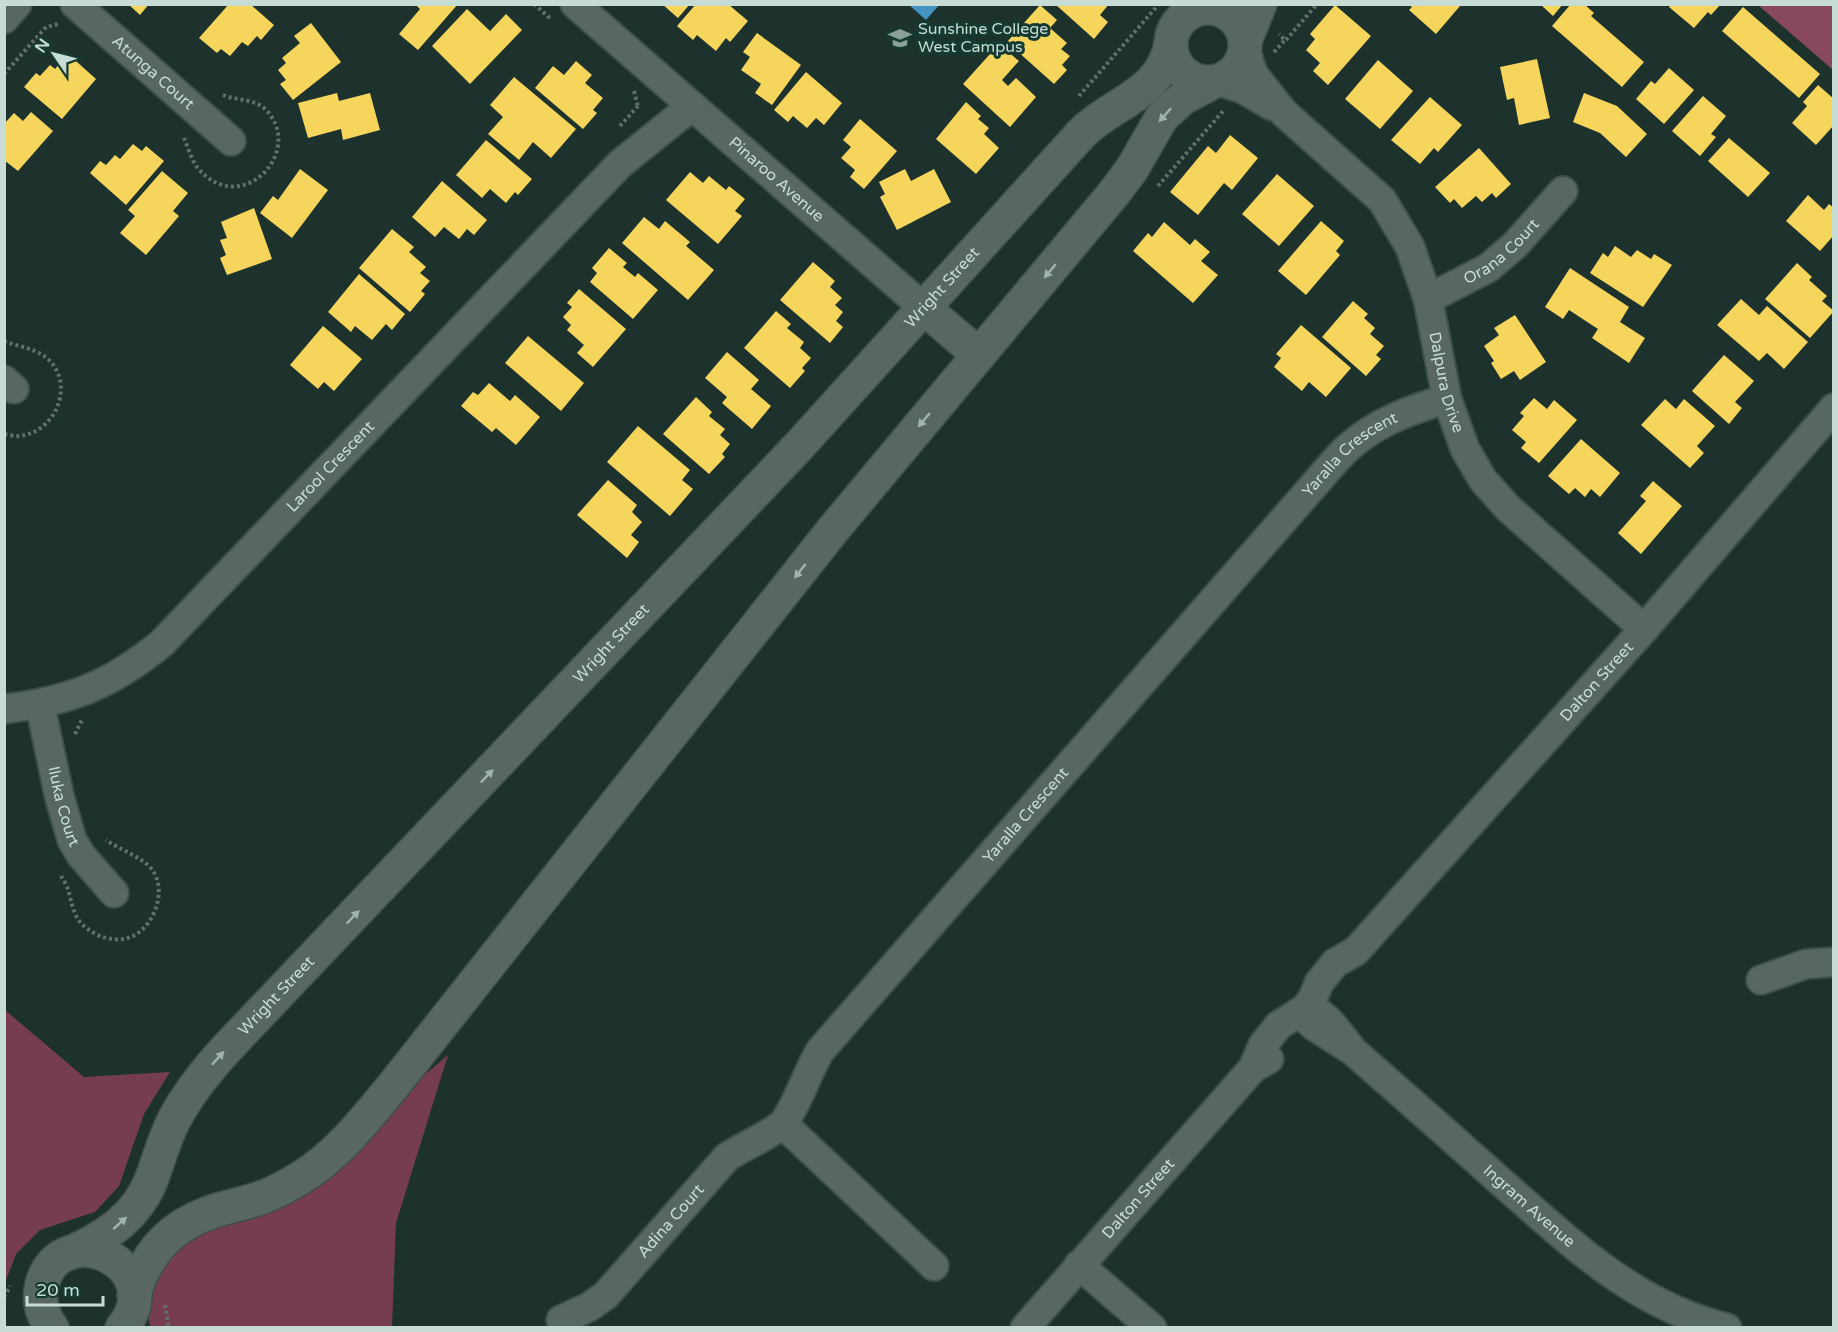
<svg xmlns="http://www.w3.org/2000/svg" width="1838" height="1332" viewBox="0 0 1838 1332" font-family="'Varela Round',sans-serif">
	<style>
		.green { fill: #763d52 }
		.forest { fill: #88485f }
		.homes { fill: #f6d55c }
		.schools { fill: #4393c3 }
		.lines { fill: none; stroke-linecap: round; stroke-linejoin: round }
		.minor-casing { stroke: #3e4f4b; stroke-width: 32 }
		.tertiary-casing { stroke: #3e4f4b; stroke-width: 36 }
		.path { stroke: #626f6c; stroke-width: 4; stroke-dasharray: 3 3; stroke-linecap: butt }
		.minor { stroke: #586763; stroke-width: 28 }
		.tertiary { stroke: #586763; stroke-width: 33 }
		.oneway { fill: #a1b3ae }
		.labels { text-anchor: middle; dominant-baseline: central; stroke-width: 6; stroke-linejoin: round; paint-order: stroke }
		.poi-label { font-size: 16px; fill: #c8dcd6; stroke: #153a32; text-anchor: start }
		.street-label { font-size: 16px; fill: #c8dcd6; stroke: #153a32 }
	</style>
	<rect width="100%" height="100%" fill="#1d322d"/>
	<!-- green -->
	<g class="green">
		<polygon points="5,1010 84,1077 170,1072 144,1114 119,1186 95,1212 40,1230 16,1254 5,1283"/>
		<polygon points="448,1055 396,1223 392,1327 150,1327 146,1303 156,1269 180,1248 214,1228 402,1094"/>
	</g>
	<!-- forest -->
	<polygon class="forest" points="1758,5 1833,5 1833,70"/>
	<!-- homes -->
	<g class="homes">
		<polygon points="128,4 149,4 140,15"/>
		<polygon points="229,4 250,4 274,25 261,40 257,36 248,46 242,42 230,56 221,49 217,53 199,38"/>
		<polygon points="415,4 458,4 418,50 399,34 420,9"/>
		<polygon points="662,4 690,4 678,18"/>
		<polygon points="696,4 728,4 748,21 730,42 726,38 716,51 697,35 693,40 677,26"/>
		<polygon points="1055,4 1109,4 1100,15 1108,22 1094,39"/>
		<polygon points="1408,4 1459,4 1460,6 1436,34 1409,10 1412,7"/>
		<polygon points="1540,4 1563,4 1553,16"/>
		<polygon points="1571,4 1584,4 1594,13 1591,16 1644,62 1622,87 1552,26"/>
		<polygon points="1671,4 1721,4 1711,15 1708,12 1694,28 1669,7"/>
		<polygon points="1040,5 1057,20 1050,28 1067,43 1061,49 1070,56 1062,65 1067,70 1054,84 1007,42"/>
		<polygon points="1335,5 1371,36 1328,85 1313,71 1320,63 1306,50 1315,39 1310,34"/>
		<polygon points="1743,7 1820,74 1799,98 1722,31"/>
		<polygon points="467,9 490,31 506,14 522,30 470,84 432,46"/>
		<polygon points="311,23 341,62 293,100 280,84 286,80 278,70 286,63 282,58 300,43 294,36"/>
		<polygon points="757,33 801,65 772,105 755,93 761,84 741,70 750,57 743,52"/>
		<polygon points="999,44 1019,61 1002,80 1008,86 1016,78 1036,97 1010,127 963,84"/>
		<polygon points="68,54 96,79 62,119 24,87 36,73 40,76 50,65 55,69"/>
		<polygon points="1537,59 1550,118 1519,125 1514,98 1507,100 1500,67"/>
		<polygon points="1378,60 1413,91 1380,129 1345,99"/>
		<polygon points="576,61 592,75 585,83 603,98 593,110 597,113 583,129 535,88 553,66 564,75"/>
		<polygon points="1669,68 1694,90 1664,124 1636,99 1651,81 1655,84"/>
		<polygon points="806,72 842,103 824,125 816,118 807,128 793,116 788,122 774,110"/>
		<polygon points="514,77 576,129 551,158 533,142 519,160 488,134 503,117 490,105"/>
		<polygon points="1818,85 1834,99 1834,125 1816,145 1792,123 1807,106 1803,102"/>
		<polygon points="337,93 339,101 370,93 380,130 343,140 341,129 308,138 298,103"/>
		<polygon points="1584,93 1617,106 1647,134 1626,157 1600,133 1573,122"/>
		<polygon points="1703,96 1726,116 1711,134 1716,137 1700,156 1672,131"/>
		<polygon points="1430,97 1462,125 1438,152 1434,148 1420,164 1391,140"/>
		<polygon points="966,102 981,116 978,119 989,128 984,134 999,148 976,174 936,139"/>
		<polygon points="31,112 53,131 18,171 4,160 4,124 14,113 23,121"/>
		<polygon points="860,119 897,151 864,189 850,177 855,170 841,158 851,147 843,140"/>
		<polygon points="1230,135 1258,158 1232,190 1224,183 1198,215 1170,192 1208,146 1216,153"/>
		<polygon points="1729,138 1770,173 1748,197 1708,161"/>
		<polygon points="486,140 532,179 518,195 515,192 506,203 490,189 482,198 456,175"/>
		<polygon points="133,144 142,151 146,146 164,161 126,205 90,173 100,161 106,165 115,155 120,159"/>
		<polygon points="1479,148 1511,184 1496,198 1492,193 1482,202 1476,196 1462,208 1454,199 1450,203 1435,187"/>
		<polygon points="300,169 328,190 292,238 260,213 273,196 278,200"/>
		<polygon points="905,169 911,181 934,169 951,202 897,230 880,197 885,194 879,182"/>
		<polygon points="162,171 188,193 173,211 179,216 146,255 120,233 135,216 128,210"/>
		<polygon points="690,172 703,183 709,176 726,190 729,186 745,199 735,211 742,216 718,244 666,200"/>
		<polygon points="1277,174 1314,206 1279,246 1242,214"/>
		<polygon points="442,181 487,220 474,235 467,229 459,239 444,227 435,237 412,217"/>
		<polygon points="1808,195 1824,210 1829,204 1834,208 1834,235 1820,251 1786,221"/>
		<polygon points="254,208 272,259 227,275 220,258 226,255 220,240 227,238 221,222"/>
		<polygon points="644,217 659,229 665,221 690,242 686,246 714,270 688,300 622,243"/>
		<polygon points="1321,221 1344,241 1336,251 1340,255 1306,295 1278,271"/>
		<polygon points="1164,222 1190,245 1195,239 1210,252 1201,261 1218,275 1193,303 1133,251 1148,233 1152,237"/>
		<polygon points="392,229 414,247 409,252 426,267 420,273 430,281 421,291 425,294 410,312 359,268"/>
		<polygon points="1615,246 1631,257 1637,250 1651,259 1654,254 1672,265 1643,307 1590,273 1603,253 1608,257"/>
		<polygon points="609,248 627,263 623,267 635,277 638,273 658,290 633,319 590,282 597,273 592,268"/>
		<polygon points="813,262 835,281 830,287 842,298 835,305 843,312 836,321 843,327 830,343 780,300"/>
		<polygon points="1797,263 1812,277 1809,280 1827,296 1822,301 1834,311 1810,338 1765,299"/>
		<polygon points="1570,268 1629,307 1620,322 1645,338 1629,363 1592,338 1598,329 1569,310 1563,319 1545,307"/>
		<polygon points="359,274 405,314 392,330 386,324 372,340 355,326 351,332 328,312"/>
		<polygon points="579,289 626,329 593,367 577,353 584,345 567,330 571,325 563,317 572,307 567,303"/>
		<polygon points="1741,299 1759,315 1767,306 1808,342 1784,369 1767,353 1759,361 1717,325"/>
		<polygon points="1353,301 1368,314 1364,318 1375,328 1370,334 1384,346 1376,355 1381,359 1366,376 1322,337"/>
		<polygon points="776,311 791,324 787,328 804,342 800,348 811,358 802,368 805,371 790,388 744,348"/>
		<polygon points="1515,315 1546,362 1520,380 1514,371 1501,379 1491,363 1494,361 1484,346 1499,335 1494,328"/>
		<polygon points="1301,325 1351,368 1326,397 1309,382 1302,391 1274,367 1281,358 1276,354"/>
		<polygon points="323,326 362,359 334,391 324,382 318,389 290,365"/>
		<polygon points="528,336 584,383 561,411 505,363"/>
		<polygon points="727,352 759,380 751,389 771,406 752,429 722,403 727,397 705,378"/>
		<polygon points="1724,355 1754,381 1735,402 1742,408 1729,424 1692,391"/>
		<polygon points="489,383 510,401 515,395 540,417 516,445 496,428 492,432 461,406 473,392 478,395"/>
		<polygon points="696,397 712,412 709,416 725,429 720,435 730,444 722,454 725,457 709,474 663,434"/>
		<polygon points="1534,398 1547,409 1554,400 1577,420 1539,463 1521,448 1526,442 1512,430 1524,416 1520,413"/>
		<polygon points="1665,399 1676,409 1684,399 1715,426 1697,446 1704,453 1690,468 1641,425"/>
		<polygon points="638,426 690,470 682,480 693,489 670,516 607,462"/>
		<polygon points="1581,439 1620,473 1600,497 1591,489 1585,497 1575,488 1569,494 1548,476"/>
		<polygon points="608,480 637,505 632,512 642,522 631,535 639,542 627,558 577,515"/>
		<polygon points="1653,481 1682,506 1641,554 1618,533 1646,501 1640,496"/>
	</g>
	<!-- schools -->
	<polygon class="schools" points="908,4 940,4 926,20"/>
	<g class="lines">
		<!-- minor casing -->
		<g class="minor-casing">
			<g id="minor">
				<path id="s1" d="M75,4l156,137"/>
				<path id="s2" d="M575,4l349,304"/>
				<polyline points="4,19 17,4"/>
				<path id="s3" d="M1245,47l5,18 4,10 30,38 98,87 28,47 18,52 19,100 18,50 18,31 25,28 136,121"/>
				<polyline points="1218,81 1243,89 1272,106"/>
				<path id="s4" d="M1428,299l60,-31 27,-23 48,-54"/>
				<polyline points="4,380 14,389"/>
				<path id="s5" d="M40,705l20,94 12,41 9,15 33,38"/>
				<path id="s6" d="M4,709c66,-8 107,-24 158,-66l458,-479 72,-58"/>
				<polyline points="1761,980 1806,964 1834,962"/>
				<path id="s7" d="M1353,1051l-39,-25 -8,-7v-11c20,2 35,29 47,43 49,43 98,86 147,130 70,61 133,124 227,147"/>
				<path id="s8" d="M1253,1068l10,-23 16,-20 27,-17 7,-10 6,-15 16,-20 21,-12 288,-322 190,-221"/>
				<polyline points="1079,1265 1152,1328"/>
				<path id="s9" d="M934,1266l-151,-142c16,-23 23,-49 37,-73l501,-574c9,-10 18,-22 29,-31 27,-24 62,-37 97,-47"/>
				<path id="s10" d="M561,1320l28,-13 17,-12 121,-138c19,-12 39,-20 56,-33"/>
				<path id="s11" d="M1025,1328l228,-260 16,-9"/>
			</g>
		</g>
		<!-- tertiary casing -->
		<g class="tertiary-casing">
			<g id="tertiary">
				<circle cx="1208" cy="45" r="37"/>
				<polyline points="1245,41 1260,4"/>
				<polyline points="924,308 979,355"/>
				<path id="s12" d="M70,1253c36,-16 67,-36 82,-75 7,-19 12,-38 21,-56 14,-28 33,-51 54,-74l571,-601 283,-313c31,-32 81,-39 90,-91"/>
				<path d="M134,1296c10,-39 33,-67 72,-82 18,-7 38,-10 57,-17 12,-4 25,-12 36,-18 38,-23 66,-59 94,-93l439,-555 282,-338 18,-24 30,-52 21,-19 30,-16"/>
				<path d="M52,1328c-10,-13 -14,-28 -10,-44 20,-71 130,-17 80,44"/>
			</g>
		</g>
		<!-- path -->
		<g class="path">
			<polyline points="534,4 551,19"/>
			<polyline points="1286,40 1317,4"/>
			<polyline points="1274,52 1285,40 1279,34"/>
			<polyline points="4,74 46,27 59,24"/>
			<polyline points="634,91 638,107"/>
			<polyline points="1079,96 1159,4"/>
			<polyline points="620,126 638,106"/>
			<path d="M184,138c4,9 7,21 13,29 44,54 110,-17 68,-58 -11,-11 -31,-8 -44,-15"/>
			<polyline points="1158,186 1224,110"/>
			<path d="M4,341c15,6 31,7 44,18 28,26 7,75 -30,77 -4,0 -9,-1 -14,-2"/>
			<polyline points="75,734 82,720"/>
			<path d="M61,876c3,5 7,11 8,17 3,10 4,20 11,29 13,15 38,23 55,13 22,-13 33,-50 14,-69 -12,-11 -30,-17 -43,-26"/>
			<polyline points="4,1297 10,1286"/>
			<polyline points="165,1305 169,1328"/>
		</g>
		<!-- minor -->
		<use href="#minor" class="minor"/>
		<!-- tertiary -->
		<use href="#tertiary" class="tertiary"/>
	</g>
	<!-- one-way arrows -->
	<defs><path id="oneway-solid" d="M-6-.8H1V-3.2L6.5 0L1 3.2V.8H-6Z" transform="scale(1.5)"/></defs>
	<g class="oneway">
		<use href="#oneway-solid" transform="translate(1165 115) rotate(132)"/>
		<use href="#oneway-solid" transform="translate(1050 271) rotate(130)"/>
		<use href="#oneway-solid" transform="translate(924 420) rotate(130)"/>
		<use href="#oneway-solid" transform="translate(800 571) rotate(128)"/>
		<use href="#oneway-solid" transform="translate(487 776) rotate(-46)"/>
		<use href="#oneway-solid" transform="translate(353 917) rotate(-46)"/>
		<use href="#oneway-solid" transform="translate(218 1058) rotate(-48)"/>
		<use href="#oneway-solid" transform="translate(120 1223) rotate(-42)"/>
	</g>
	<!-- icons -->
	<defs>
		<g id="school-bare" transform="scale(1.8)"><path d="M0-5L7-2L0 1L-7-2ZM-4 1L0 2.5L4 1V4Q0 6-4 4Z" fill="#8ca09b" stroke="#153a32" stroke-width="2.5" paint-order="stroke"/></g>
	</defs>
	<g fill-rule="evenodd">
		<use href="#school-bare" x="900" y="38"/>
	</g>
	<g class="labels">
		<!-- poi labels -->
		<g class="poi-label">
			<text x="918" y="29">Sunshine College<tspan x="918" dy="18">West Campus</tspan></text>
		</g>
		<!-- street labels -->
		<g class="street-label">
			<text stroke="none"><textPath href="#s1" startOffset="104">Atunga Court</textPath></text>
			<text stroke="none"><textPath href="#s2" startOffset="267">Pinaroo Avenue</textPath></text>
			<text stroke="none"><textPath href="#s4" startOffset="88">Orana Court</textPath></text>
			<text stroke="none"><textPath href="#s12" startOffset="1310">Wright Street</textPath></text>
			<text stroke="none"><textPath href="#s3" startOffset="404">Dalpura Drive</textPath></text>
			<text stroke="none"><textPath href="#s9" startOffset="1088">Yaralla Crescent</textPath></text>
			<text stroke="none"><textPath href="#s6" startOffset="418">Larool Crescent</textPath></text>
			<text stroke="none"><textPath href="#s12" startOffset="824">Wright Street</textPath></text>
			<text stroke="none"><textPath href="#s8" startOffset="522">Dalton Street</textPath></text>
			<text stroke="none"><textPath href="#s5" startOffset="104">Iluka Court</textPath></text>
			<text stroke="none"><textPath href="#s9" startOffset="602">Yaralla Crescent</textPath></text>
			<text stroke="none"><textPath href="#s12" startOffset="338">Wright Street</textPath></text>
			<text stroke="none"><textPath href="#s11" startOffset="172">Dalton Street</textPath></text>
			<text stroke="none"><textPath href="#s7" startOffset="368">Ingram Avenue</textPath></text>
			<text stroke="none"><textPath href="#s10" startOffset="150">Adina Court</textPath></text>
		</g>
	</g>
	<!-- border -->
	<rect width="1838" height="1332" fill="none" stroke="#c8dcd6" stroke-width="12"/>
	<!-- north arrow -->
	<g transform="translate(54 54) rotate(305)" stroke="#153a32" stroke-width="4.5" paint-order="stroke">
	<path d="M0-4.5L10 22L0 15L-10 22Z" fill="#c8dcd6"/>
	<text y="-9" font-size="16" font-weight="bold" text-anchor="middle" fill="#c8dcd6">N</text>
	</g>
	<!-- scale -->
	<path d="M27 1296v9h76v-9" fill="none" stroke="#c8dcd6" stroke-width="3"/>
	<text x="36" y="1296" font-size="18" fill="#c8dcd6" stroke="#153a32" stroke-width="4.5" paint-order="stroke">20 m</text>
</svg>
